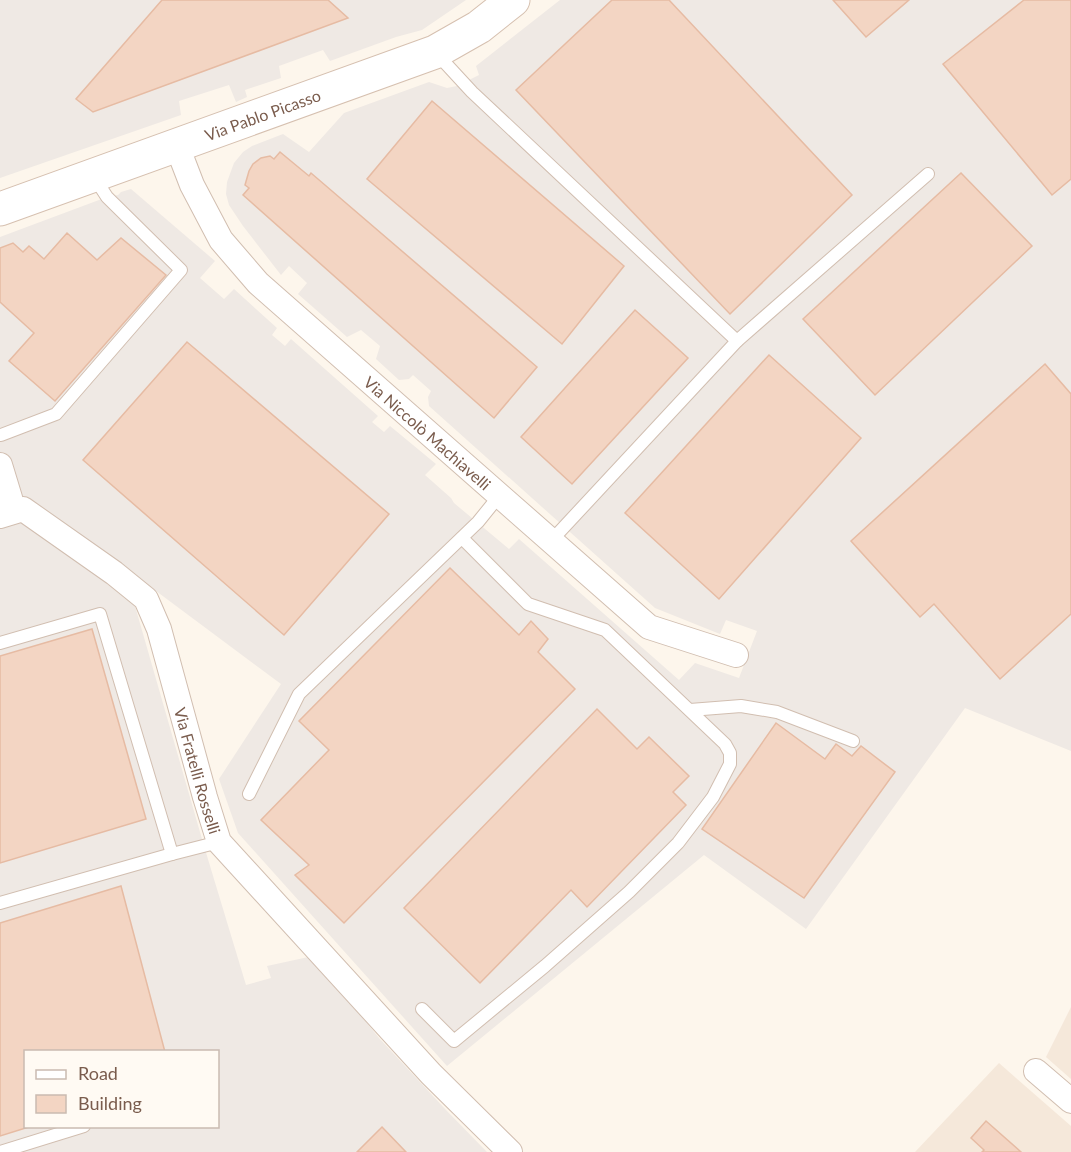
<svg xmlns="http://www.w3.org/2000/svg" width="1071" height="1152" viewBox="0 0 1071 1152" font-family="Lato,sans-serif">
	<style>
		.residential { fill: #f5e8da }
		.industrial { fill: #efe9e4; fill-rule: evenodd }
		.building { fill: #f3d5c3; stroke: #e6bba3; stroke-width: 1.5 }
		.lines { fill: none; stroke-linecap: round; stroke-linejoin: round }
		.lane-casing { stroke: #d1beb0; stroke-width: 14 }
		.street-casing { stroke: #d1beb0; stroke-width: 26 }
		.secondary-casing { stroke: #d6c0b0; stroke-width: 35 }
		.lane { stroke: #fff; stroke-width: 12 }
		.street { stroke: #fff; stroke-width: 24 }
		.secondary { stroke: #fff; stroke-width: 33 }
		.labels { text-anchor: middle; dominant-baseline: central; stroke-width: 4.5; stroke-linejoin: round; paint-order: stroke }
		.street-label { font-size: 16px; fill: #7a5c4d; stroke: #fffaf3 }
	</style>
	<rect width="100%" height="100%" fill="#fdf6ec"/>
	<!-- residential -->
	<g class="residential">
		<polygon points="1071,1007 1071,1079 1046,1057"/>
		<polygon points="999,1063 1071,1126 1071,1152 915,1152"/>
	</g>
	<!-- industrial -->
	<g class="industrial">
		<polygon points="0,0 466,0 422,30 396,37 330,61 323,50 279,66 281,78 245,90 247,97 236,102 229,85 179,101 181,115 0,178"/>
		<path d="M560,0h511v751l-106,-43 -159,221 -102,-74 -257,211 -209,-233 -19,-54 62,-95 -133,-99 -18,12 5,9 69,240 42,139 25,-7 -4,-12 46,-10 66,82 67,72 41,42h-487v-915l107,-40 11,-2 3,-3 10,-3 84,72 -15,17 24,21 10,-10 43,39 -5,7 13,11 6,-7 87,77 -6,6 12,10 6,-6 46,38 -11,11 26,23 3,5 55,46 10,-10 160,141 16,-17 44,15 18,-47 -31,-11 -6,14 -65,-26 -226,-202 -1,-9 3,-6 -18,-16 -4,4 -10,1 -23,-21 4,-13 -19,-16 -14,7 -49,-43 9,-11 -18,-17 -8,9 -38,-49 -14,-21 -3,-11 1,-12 7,-19 9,-11 9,-6 31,-12 26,18 35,-39 85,-31 18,6 10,-2 22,-11 -3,-9zM26,1052h192v74h-192z"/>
	</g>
	<!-- building -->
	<g class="building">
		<polygon points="162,0 328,0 348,18 93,112 76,99"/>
		<polygon points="612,0 669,0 852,195 730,314 516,90"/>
		<polygon points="833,0 909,0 866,37"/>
		<polygon points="1024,0 1071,0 1071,179 1052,195 943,64"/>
		<polygon points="432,101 624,266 562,344 367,179"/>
		<polygon points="280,152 309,176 311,173 537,367 494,418 243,195 249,188 245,185 249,171 253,164 261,158 270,156 274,159"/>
		<polygon points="961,173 1032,246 875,395 803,319"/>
		<polygon points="67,233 97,260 121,238 166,275 55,401 9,361 34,333 0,302 0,248 13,243 23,252 29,246 44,259"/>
		<polygon points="635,310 688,358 572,484 521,437"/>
		<polygon points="187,342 389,514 284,635 83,460"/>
		<polygon points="769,355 861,438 719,599 625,513"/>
		<polygon points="1045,364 1071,394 1071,614 1000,679 934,604 920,617 851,541"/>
		<polygon points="450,568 519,635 531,621 548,639 538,652 575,689 344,923 295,875 309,865 261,820 329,750 299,721"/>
		<polygon points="92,629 146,819 0,863 0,656"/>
		<polygon points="597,709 637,749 649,737 689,776 673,792 686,805 587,907 571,890 480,983 404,908"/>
		<polygon points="776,723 825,759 836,744 852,756 861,746 895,772 804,898 702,829"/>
		<polygon points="121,886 165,1052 26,1052 26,1126 32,1126 0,1136 0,923"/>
		<polygon points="986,1121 1021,1152 982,1152 984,1150 971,1138"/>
		<polygon points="382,1127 406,1152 357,1152"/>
	</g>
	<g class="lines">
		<!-- lane casing -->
		<g class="lane-casing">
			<g id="lane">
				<polyline points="436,53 472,92 737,341 928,174"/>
				<polyline points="1,435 56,414 181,270 107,197 94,177"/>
				<polyline points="551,541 737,341"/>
				<polyline points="0,643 100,614 172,854 0,903"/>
				<polyline points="690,710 741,706 777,712 853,741"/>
				<polyline points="249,794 299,694 478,522 499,496"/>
				<polyline points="172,854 219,842"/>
				<polyline points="422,1009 454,1041 545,966 629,892 678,843 713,797 730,764 730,753 725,744 605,630 528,604 462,538"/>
				<polyline points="0,1152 84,1126"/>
			</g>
		</g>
		<!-- street casing -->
		<g class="street-casing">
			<g id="street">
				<path id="s1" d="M177,146l15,39 29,55 37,43 391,344 87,28"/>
				<polyline points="0,465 14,511"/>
				<path id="s2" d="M0,516l23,-7 91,64 32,26 13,30 46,168 14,45 212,232 79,78"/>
				<polyline points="1036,1071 1071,1101"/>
			</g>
		</g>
		<!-- secondary casing -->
		<g class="secondary-casing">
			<g id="secondary">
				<path id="s3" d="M0,209l435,-157 44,-25 34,-27"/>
			</g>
		</g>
		<!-- lane -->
		<use href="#lane" class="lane"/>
		<!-- street -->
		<use href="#street" class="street"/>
		<!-- secondary -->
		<use href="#secondary" class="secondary"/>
	</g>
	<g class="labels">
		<!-- street labels -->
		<g class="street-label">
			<text stroke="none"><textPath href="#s3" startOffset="279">Via Pablo Picasso</textPath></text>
			<text stroke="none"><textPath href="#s1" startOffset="387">Via Niccolò Machiavelli</textPath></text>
			<text stroke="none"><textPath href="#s2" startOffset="356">Via Fratelli Rosselli</textPath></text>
		</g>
	</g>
	<!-- legend -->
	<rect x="24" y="1050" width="195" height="78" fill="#fffaf3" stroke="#cabbb1" stroke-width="1.5"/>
	<rect x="36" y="1070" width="30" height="9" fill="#ffffff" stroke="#cabbb1" stroke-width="1.5"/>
	<text x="78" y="1080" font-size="18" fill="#7a5c4d">Road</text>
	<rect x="36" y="1095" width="30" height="18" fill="#f3d5c3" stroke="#cabbb1" stroke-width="1.5"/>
	<text x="78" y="1110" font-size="18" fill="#7a5c4d">Building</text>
</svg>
